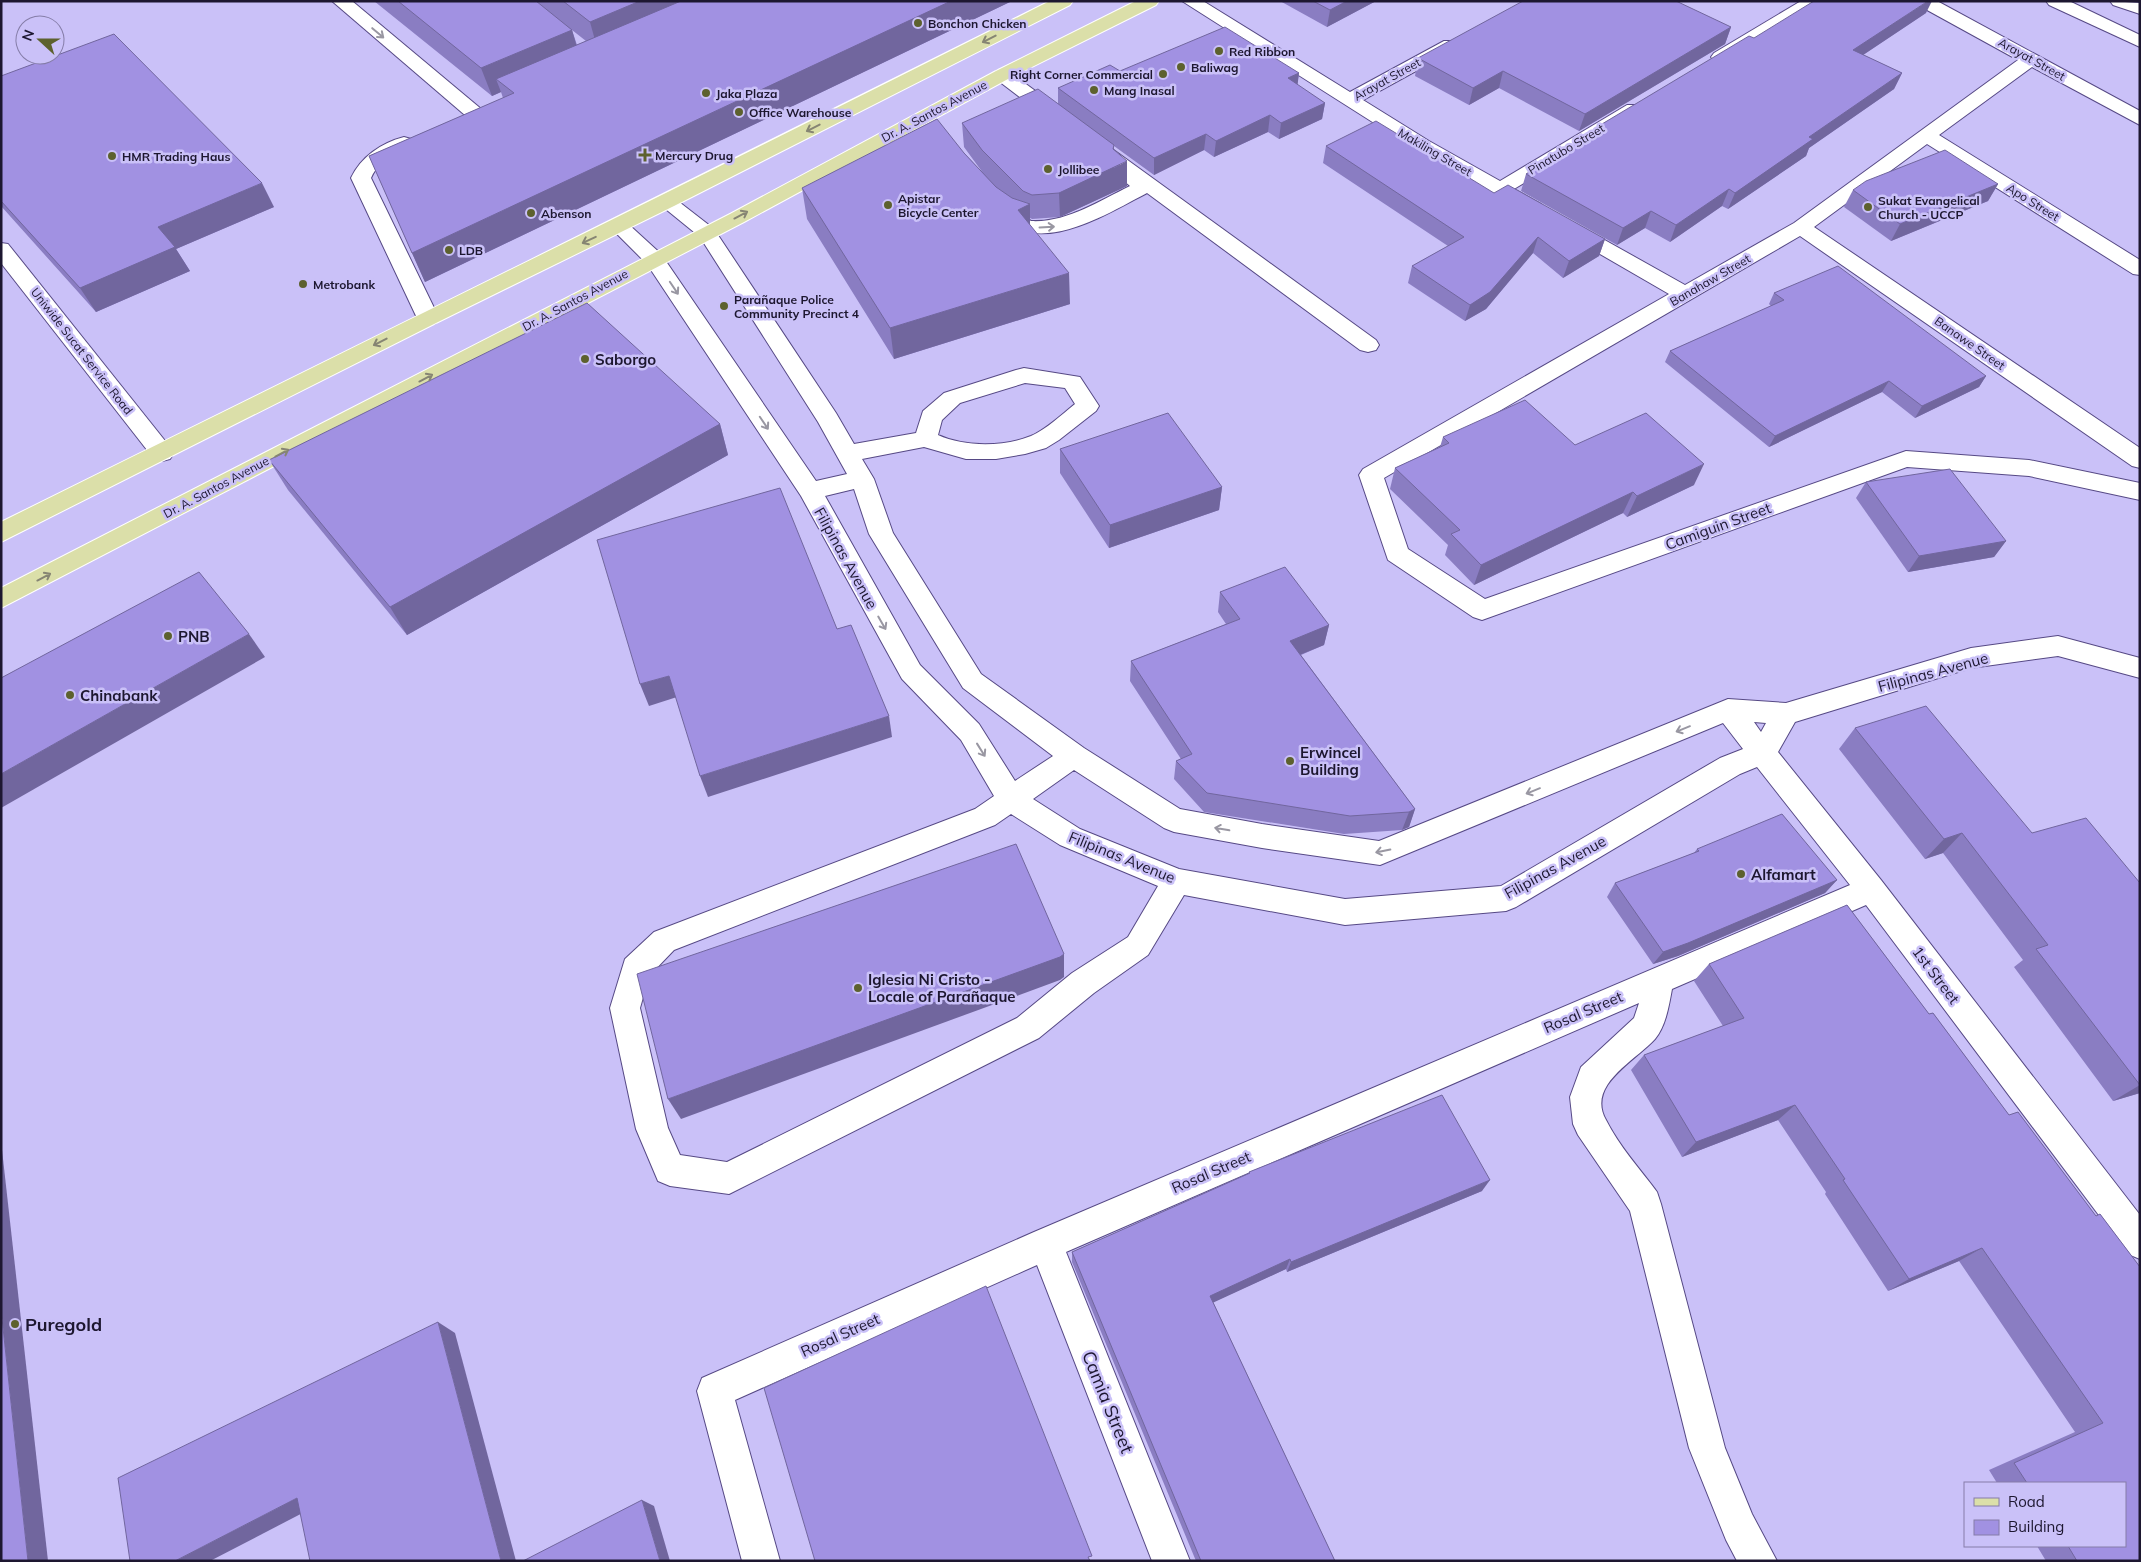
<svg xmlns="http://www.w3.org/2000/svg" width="2141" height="1562" viewBox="0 0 2141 1562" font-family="Mulish,sans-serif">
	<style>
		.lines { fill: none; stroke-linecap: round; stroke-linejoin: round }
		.minor-casing { stroke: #564985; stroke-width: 2 }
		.major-casing { stroke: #fff; stroke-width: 2 }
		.minor { fill: #fff; fill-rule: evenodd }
		.major { fill: #dbdfa9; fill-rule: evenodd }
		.wall { fill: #8a7dc2; fill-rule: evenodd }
		.shaded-wall { fill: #71669e }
		.building { fill: #a191e2; stroke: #71669e }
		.oneway { stroke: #9997a2 }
		.oneway2 { stroke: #868573 }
		.poi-dot { fill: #5d612e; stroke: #cac1f8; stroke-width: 2 }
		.labels { text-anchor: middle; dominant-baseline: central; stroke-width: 5; stroke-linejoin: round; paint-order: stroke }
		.far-poi-label { font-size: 12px; font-weight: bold; fill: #1d1730; stroke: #cac1f8; text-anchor: start }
		.far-street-label { font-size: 12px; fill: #1d1730; stroke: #cac1f8 }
		.poi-label { font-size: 15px; font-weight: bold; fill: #1d1730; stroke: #cac1f8; text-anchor: start }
		.street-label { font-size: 15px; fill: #1d1730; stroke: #cac1f8 }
		.near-poi-label { font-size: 18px; font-weight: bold; fill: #1d1730; stroke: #cac1f8; text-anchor: start }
		.near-street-label { font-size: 18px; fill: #1d1730; stroke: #cac1f8 }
	</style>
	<rect width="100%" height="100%" fill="#cac1f8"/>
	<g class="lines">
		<!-- minor casing -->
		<g class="minor-casing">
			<g id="minor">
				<polygon points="332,1 352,1 480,108 482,112 480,116 466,116"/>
				<polygon points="1182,1 1203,1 1350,92 1444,41 1456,41 1459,45 1456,49 1363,100 1429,141 1500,181 1627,105 1641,105 1643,109 1641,113 1514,189 1541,204 1544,208 1541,212 1534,214 1527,212 1415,149"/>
				<polygon points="1801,1 1823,1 1726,61 1714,61 1711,57 1714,53"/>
				<polygon points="1915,1 1937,1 2140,111 2140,125 2032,67 1939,135 2140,260 2140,275 2133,274 1927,144 1814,227 2140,448 2140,468 2132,466 1800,236 1384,478 1408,549 1485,599 1906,451 2029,460 2140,483 2140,500 2029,476 1907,467 1482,620 1473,617 1388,560 1359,475 1363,469 1669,294 1562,232 1559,228 1562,224 1569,222 1576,224 1685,285 1794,223 2018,60 1918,5"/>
				<polygon points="2046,1 2069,1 2140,35 2140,47 2049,5"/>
				<polygon points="2110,1 2140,3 2140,14 2113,5"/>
				<polygon points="1002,70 1008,71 1064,112 1066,116 1064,120 1050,120 996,79 993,75 996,71"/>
				<path d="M404,137l7,2 3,4c-11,15 -33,12 -43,35l68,140 -3,5 -8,2 -8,-2 -3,-5 -66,-140c10,-21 30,-35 53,-41z"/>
				<path d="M1097,141l7,2 272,197 3,5 -3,5 -8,2 -8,-2 -213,-157c-44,23 -117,70 -155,14l3,-4c17,-4 22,11 36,18 35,2 68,-20 99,-35l-16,-14 2,-2 -26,-19 -3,-4 3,-4z"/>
				<path d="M667,196l7,2 40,31 122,184 18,31 62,-11 7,-22 21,-18 72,-23 8,-2 56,9 19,29 -3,5 -37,29 -13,8 -21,6 -29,5h-30l-42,-12 -62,12 12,20 19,54 88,141 103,74 96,61 82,15 117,17 349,-142 58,4 185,-55 87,-12 82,22v20l-82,-22 -87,12 -176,54 -17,30 103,128 259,335v44l-12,-5 -262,-349 -194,84c-3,16 -6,37 -17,50 -20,22 -69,46 -49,81 13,26 34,49 51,72l4,12 64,244 27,66 25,47h-40l-11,-21 -37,-92 -59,-237 -52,-76 -5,-11 -3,-27 11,-30 53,-49 5,-15 -573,249 124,309h-38l-115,-296 -302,135 45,161h-38l-45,-170 5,-13 332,-146 816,-347 -93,-118 -17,7 -224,133 -10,4 -161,14 -161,-30 -36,60 -54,38 -55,45 -310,156 -59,-8 -12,-5 -22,-52 -26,-121 15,-49 29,-27 321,-123 19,-13 -33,-56 -59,-61 -101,-183 -154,-232 -38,-38 3,-4 7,-2 7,2 35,32 155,227 31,-7 -29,-52 -118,-185 -43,-35 3,-4zM1025,383l40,5 10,16c-14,11 -28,25 -44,32 -27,11 -67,11 -93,-1l4,-15 18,-17zM854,489l15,45 94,154 90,68 -38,25 -36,-57 -59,-59 -95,-169zM1754,722l12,1 -5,9zM1723,723l20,26 -23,9 -219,128 -156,13 -166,-30 -99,-40 -47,-30 41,-29 90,58 10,4 88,16 118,17zM1011,814l49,31 98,41 -30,51 -56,36 -55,45 -290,144 -47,-7 -12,-27 -28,-120 9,-32 25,-26 321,-125z"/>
				<polygon points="1,243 8,244 170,447 174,453 170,459 162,461 154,459 1,263"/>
			</g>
		</g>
		<!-- major casing -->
		<g class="major-casing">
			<g id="major">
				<path d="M1050,1h23l-3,4 -396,201 -238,117 -435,219v-20c350,-174 700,-345 1049,-521z"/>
				<polygon points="1136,1 1159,1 1156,5 1008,79 744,222 1,608 1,588 730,214 996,71"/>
			</g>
		</g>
		<!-- minor -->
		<use href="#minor" class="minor"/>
		<!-- major -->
		<use href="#major" class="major"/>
	</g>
	<!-- wall -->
	<g class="wall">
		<path d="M374,1h638l-587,281 -56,-126 134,-58 -2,-6 -9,4zM572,30l14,11 -9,4z"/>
		<polygon points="1280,1 1376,1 1327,27"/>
		<polygon points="1926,13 1863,55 1902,73 1894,89 1809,148 1806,156 1728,209 1722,206 1670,242 1645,228 1617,245 1521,191 1526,174 1601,128 1602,124 1754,38"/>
		<polygon points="1731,27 1725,44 1579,131 1499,88 1469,105 1415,76 1418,58"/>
		<polygon points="1120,71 1299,73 1297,85 1325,103 1322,119 1279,139 1268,132 1214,157 1204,150 1154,175 1114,146 1114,150 1127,186 1060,217 1032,219 1030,218 1030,225 1070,304 894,359 807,219 802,188 964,153 983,173 964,147 962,123 1058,104 1058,88"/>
		<polygon points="1,76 274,207 176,249 190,271 96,312 1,206"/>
		<polygon points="1326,146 1494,193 1605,239 1599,256 1563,278 1533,253 1486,309 1465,321 1408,283 1412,266 1448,246 1323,163"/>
		<polygon points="1998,184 1988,201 1891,241 1844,207 1853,190"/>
		<polygon points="1774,293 1986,376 1979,387 1915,418 1882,392 1769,447 1665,362 1670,351 1771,306 1769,304"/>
		<polygon points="720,424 728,455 407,635 288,490 269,460"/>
		<polygon points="1443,437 1575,445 1694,485 1627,517 1623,513 1474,585 1445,555 1448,545 1390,489 1395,468 1440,447"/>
		<polygon points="1060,449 1222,487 1219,510 1109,548 1060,473"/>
		<polygon points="1866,482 2006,541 1994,557 1908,572 1856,498"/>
		<polygon points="1220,592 1329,625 1324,645 1301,655 1415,809 1409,827 1402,830 1344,834 1204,812 1174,779 1176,761 1181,759 1130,681 1131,661 1226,624 1218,612"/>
		<polygon points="1855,728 2032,833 2140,883 2140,1093 2113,1101 2014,967 2023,960 1943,853 1925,859 1839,749"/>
		<polygon points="1697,849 1837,880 1825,893 1678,956 1653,964 1607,897 1615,883 1694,853"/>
		<polygon points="1847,905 1929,1014 1933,1013 2009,1115 2018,1112 2096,1216 2100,1214 2140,1267 2140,1561 2046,1561 2037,1546 2125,1546 2125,1483 1997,1483 1989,1470 2075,1432 1959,1261 1888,1291 1825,1194 1826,1192 1778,1120 1682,1157 1631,1070 1644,1055 1723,1026 1694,981 1709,964"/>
		<polygon points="1249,1172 1482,1191 1287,1272 1286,1269 1213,1302 1335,1561 1196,1561 1072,1262 1072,1252 1248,1174"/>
	</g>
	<!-- shaded-wall -->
	<g class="shaded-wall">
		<polygon points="640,1 714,1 598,51 590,22"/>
		<polygon points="951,1 1012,1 425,282 412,253"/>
		<polygon points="1347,1 1376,1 1327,27 1330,10"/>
		<polygon points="1928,1 1932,1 1926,13 1845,67 1853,50"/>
		<polygon points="1731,27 1725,44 1579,131 1585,114"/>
		<polygon points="572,30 580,58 496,79 501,92 492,96 481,68"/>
		<polygon points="1503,71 1499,88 1469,105 1473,88"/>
		<polygon points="1299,73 1297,89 1288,78"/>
		<polygon points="1902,73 1894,89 1809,148 1806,156 1728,209 1735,193 1809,137"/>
		<polygon points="1325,103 1322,119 1279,139 1281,123"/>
		<polygon points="1270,115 1268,132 1214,157 1216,141"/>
		<polygon points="1206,134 1204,150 1154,175 1154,158"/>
		<polygon points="1114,145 1114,168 1127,161 1127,186 1060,217 1059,193 1113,149"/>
		<polygon points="262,183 274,207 176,249 190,271 96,312 80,288 158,227"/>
		<polygon points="1998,184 1988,201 1891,241 1900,224"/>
		<polygon points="1729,189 1722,206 1670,242 1676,225"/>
		<polygon points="1030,204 1030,235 1018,210"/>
		<polygon points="1651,211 1645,228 1617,245 1623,228"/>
		<polygon points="1538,237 1533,253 1486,309 1465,321 1470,305"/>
		<polygon points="1605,239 1599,256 1563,278 1569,261"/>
		<polygon points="1069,273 1070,304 894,359 890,328"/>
		<polygon points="1986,376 1979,387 1915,418 1922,406"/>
		<polygon points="1889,381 1882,392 1769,447 1775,436"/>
		<polygon points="720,424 728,455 407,635 390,607"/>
		<polygon points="1704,464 1694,485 1627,517 1637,496"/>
		<polygon points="1222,487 1219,510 1109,548 1110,525"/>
		<polygon points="1633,492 1623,513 1474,585 1481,565"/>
		<polygon points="2006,541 1994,557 1908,572 1919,556"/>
		<polygon points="1329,625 1324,645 1287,660 1290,641"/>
		<polygon points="249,634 265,657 1,808 1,774"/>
		<polygon points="669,676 677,697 649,706 640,684"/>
		<polygon points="889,716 892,737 708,797 700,776"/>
		<polygon points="1415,809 1409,827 1402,830 1409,812"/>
		<polygon points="1962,833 1943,853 1925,859 1944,839"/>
		<polygon points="1837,880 1825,893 1678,956 1653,964 1663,952"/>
		<polygon points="1064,954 1064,977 1060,980 681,1119 668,1099"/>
		<polygon points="2140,1085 2140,1093 2113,1101"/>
		<polygon points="1795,1105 1778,1120 1682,1157 1696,1142"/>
		<polygon points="1,1141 48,1561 28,1561 1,1309"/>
		<polygon points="1490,1180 1482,1191 1287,1272 1291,1262"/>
		<polygon points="1982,1248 1959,1261 1888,1291 1909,1279"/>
		<polygon points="1290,1259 1286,1269 1208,1305 1210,1296"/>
		<polygon points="438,1322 455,1333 516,1561 501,1561"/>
		<polygon points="297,1498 318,1505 210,1561 175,1561"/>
		<polygon points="642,1500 654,1506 670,1561 660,1561"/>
	</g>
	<!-- building -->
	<g class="building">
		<polygon points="398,1 536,1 572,30 481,68"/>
		<polygon points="563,1 640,1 590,22"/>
		<polygon points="681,1 951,1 412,253 369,156 514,93 496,79"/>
		<polygon points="1313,1 1347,1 1330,10"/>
		<polygon points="1523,1 1676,1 1731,27 1585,114 1503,71 1473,88 1418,58"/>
		<polygon points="1814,1 1928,1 1853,50 1902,73 1809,137 1813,139 1735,193 1729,189 1676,225 1651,211 1623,228 1526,174 1605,126 1602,124 1749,36 1754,38"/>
		<polygon points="1225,27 1299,73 1288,78 1325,103 1281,123 1270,115 1216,141 1206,134 1154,158 1058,88 1110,65 1120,71"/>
		<polygon points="114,34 262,183 158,227 175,247 80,288 1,201 1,76"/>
		<polygon points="1038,89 1114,145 1113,149 1127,161 1059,193 1032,195 1023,191 982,150 962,123"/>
		<polygon points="937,119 964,153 996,187 1012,198 1030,204 1018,210 1069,273 890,328 802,188"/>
		<polygon points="1376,121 1494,193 1508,185 1605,239 1569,261 1538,237 1490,292 1470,305 1412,266 1464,237 1326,146"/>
		<polygon points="1945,150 1998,184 1900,224 1853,190 1866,181"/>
		<polygon points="1838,266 1986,376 1922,406 1889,381 1775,436 1670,351 1784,300 1774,293"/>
		<polygon points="587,303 720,424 390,607 269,460"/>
		<polygon points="1525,400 1575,445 1646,413 1704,464 1637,496 1633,492 1481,565 1451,534 1460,530 1395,468 1449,443 1443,437"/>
		<polygon points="1168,413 1222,487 1110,525 1060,449"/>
		<polygon points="1950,469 2006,541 1919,556 1866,482"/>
		<polygon points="780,488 837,629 851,625 889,716 700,776 669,676 640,684 597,540"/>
		<polygon points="1285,567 1329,625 1290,641 1415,809 1409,812 1350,816 1207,793 1176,761 1192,754 1131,661 1240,619 1220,592"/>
		<polygon points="199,572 249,634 1,774 1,678"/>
		<polygon points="1926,706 2032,833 2086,818 2140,883 2140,1085 2036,949 2048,945 1962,833 1944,839 1855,728"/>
		<polygon points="1782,814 1837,880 1688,943 1663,952 1615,883 1699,851 1697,849"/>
		<polygon points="1016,844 1064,954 1060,957 668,1099 637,974"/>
		<polygon points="1847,905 1929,1014 1933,1013 2009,1115 2018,1112 2096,1216 2100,1214 2140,1267 2140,1561 2077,1561 2068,1546 2125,1546 2125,1483 2027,1483 2014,1463 2103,1423 1982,1248 1909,1279 1843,1180 1845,1179 1795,1105 1696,1142 1644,1055 1744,1018 1709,964"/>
		<polygon points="1442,1095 1490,1180 1291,1262 1290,1259 1210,1296 1335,1561 1201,1561 1072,1252 1250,1173 1249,1172"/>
		<polygon points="986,1286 1092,1556 1088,1557 1090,1561 815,1561 764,1388"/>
		<polygon points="1,1309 28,1561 1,1561"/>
		<polygon points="438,1322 501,1561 310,1561 297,1498 175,1561 130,1561 118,1478"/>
		<polygon points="642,1500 660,1561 523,1561"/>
	</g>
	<!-- one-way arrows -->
	<defs><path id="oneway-shaft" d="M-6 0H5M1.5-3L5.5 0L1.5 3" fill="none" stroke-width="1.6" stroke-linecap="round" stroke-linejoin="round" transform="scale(1.25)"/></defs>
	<g class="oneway">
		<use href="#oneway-shaft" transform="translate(378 33) rotate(40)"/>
		<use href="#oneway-shaft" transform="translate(1047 227) rotate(-3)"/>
		<use href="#oneway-shaft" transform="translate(674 288) rotate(56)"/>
		<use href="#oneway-shaft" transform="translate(764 423) rotate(56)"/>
		<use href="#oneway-shaft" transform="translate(882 623) rotate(60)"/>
		<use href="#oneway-shaft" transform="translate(1683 729) rotate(158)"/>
		<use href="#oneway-shaft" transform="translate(981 750) rotate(58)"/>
		<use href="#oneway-shaft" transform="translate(1533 791) rotate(158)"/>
		<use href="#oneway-shaft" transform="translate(1222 829) rotate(-170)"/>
		<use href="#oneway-shaft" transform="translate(1383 851) rotate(169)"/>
	</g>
	<g class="oneway2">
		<use href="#oneway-shaft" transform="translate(989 39) rotate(153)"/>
		<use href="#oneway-shaft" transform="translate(813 128) rotate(153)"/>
		<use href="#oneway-shaft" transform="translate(741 215) rotate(-28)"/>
		<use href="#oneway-shaft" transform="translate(589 240) rotate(155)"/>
		<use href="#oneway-shaft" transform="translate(380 342) rotate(153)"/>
		<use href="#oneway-shaft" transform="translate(426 378) rotate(-28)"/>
		<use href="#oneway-shaft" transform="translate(282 453) rotate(-28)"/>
		<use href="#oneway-shaft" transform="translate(44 577) rotate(-28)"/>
	</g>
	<!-- markers -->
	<g class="poi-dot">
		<circle cx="918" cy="23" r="5"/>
		<circle cx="1219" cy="51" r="5"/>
		<circle cx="1181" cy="67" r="5"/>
		<circle cx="1163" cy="74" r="5"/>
		<circle cx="1094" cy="90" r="5"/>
		<circle cx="706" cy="93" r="5"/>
		<circle cx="739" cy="112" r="5"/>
		<path d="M642.5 147.5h5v5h5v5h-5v5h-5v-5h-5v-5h5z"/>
		<circle cx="112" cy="156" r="5"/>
		<circle cx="1048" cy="169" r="5"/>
		<circle cx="888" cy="205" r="5"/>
		<circle cx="1868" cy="207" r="5"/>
		<circle cx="531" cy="213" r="5"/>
		<circle cx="449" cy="250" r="5"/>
		<circle cx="303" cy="284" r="5"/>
		<circle cx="724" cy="306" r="5"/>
		<circle cx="585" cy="359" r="5"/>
		<circle cx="168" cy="636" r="5"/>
		<circle cx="70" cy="695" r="5"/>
		<circle cx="1290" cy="761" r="5"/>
		<circle cx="1741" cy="874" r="5"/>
		<circle cx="858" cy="988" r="5"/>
		<circle cx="15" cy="1324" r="5"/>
	</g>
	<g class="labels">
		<!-- far-poi labels -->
		<g class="far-poi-label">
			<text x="928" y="23">Bonchon Chicken</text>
			<text x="1229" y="51">Red Ribbon</text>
			<text x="1191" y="67">Baliwag</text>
			<text x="1153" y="74" text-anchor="end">Right Corner Commercial</text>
			<text x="1104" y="90">Mang Inasal</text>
			<text x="716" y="93">Jaka Plaza</text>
			<text x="749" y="112">Office Warehouse</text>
			<text x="655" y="155">Mercury Drug</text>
			<text x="122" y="156">HMR Trading Haus</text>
			<text x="1058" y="169">Jollibee</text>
			<text x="898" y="198">Apistar<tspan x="898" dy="14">Bicycle Center</tspan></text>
			<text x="1878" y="200">Sukat Evangelical<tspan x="1878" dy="14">Church - UCCP</tspan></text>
			<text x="541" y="213">Abenson</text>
			<text x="459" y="250">LDB</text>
			<text x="313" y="284">Metrobank</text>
			<text x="734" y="299">Parañaque Police<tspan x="734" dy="14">Community Precinct 4</tspan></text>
		</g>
		<!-- far-street labels -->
		<g class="far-street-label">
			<text transform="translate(2032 59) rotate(29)">Arayat Street</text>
			<text transform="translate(1387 79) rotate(-29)">Arayat Street</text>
			<text transform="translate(934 111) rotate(-28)">Dr. A. Santos Avenue</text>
			<text transform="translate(1566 149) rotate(-31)">Pinatubo Street</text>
			<text transform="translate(1435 152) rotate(30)">Makiling Street</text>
			<text transform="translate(2033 202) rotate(32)">Apo Street</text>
			<text transform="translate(1710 280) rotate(-30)">Banahaw Street</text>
			<text transform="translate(575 300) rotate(-28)">Dr. A. Santos Avenue</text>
			<text transform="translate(1970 343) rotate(35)">Banawe Street</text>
			<text transform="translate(82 351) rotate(52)">Uniwide Sucat Service Road</text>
			<text transform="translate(216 487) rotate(-28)">Dr. A. Santos Avenue</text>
		</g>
		<!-- poi labels -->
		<g class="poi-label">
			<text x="595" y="359">Saborgo</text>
			<text x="178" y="636">PNB</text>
			<text x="80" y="695">Chinabank</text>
			<text x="1300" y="752">Erwincel<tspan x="1300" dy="17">Building</tspan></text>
			<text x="1751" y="874">Alfamart</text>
			<text x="868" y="979">Iglesia Ni Cristo -<tspan x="868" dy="17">Locale of Parañaque</tspan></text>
		</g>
		<!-- street labels -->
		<g class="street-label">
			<text transform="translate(1718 526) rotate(-20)">Camiguin Street</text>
			<text transform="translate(846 558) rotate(61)">Filipinas Avenue</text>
			<text transform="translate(1933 672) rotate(-15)">Filipinas Avenue</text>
			<text transform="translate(1122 857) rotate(22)">Filipinas Avenue</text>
			<text transform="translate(1555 867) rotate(-29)">Filipinas Avenue</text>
			<text transform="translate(1936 975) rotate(53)">1st Street</text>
			<text transform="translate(1583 1012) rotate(-23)">Rosal Street</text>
			<text transform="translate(1211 1172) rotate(-23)">Rosal Street</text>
			<text transform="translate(840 1335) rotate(-24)">Rosal Street</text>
		</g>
		<!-- near-poi labels -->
		<g class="near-poi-label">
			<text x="25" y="1324">Puregold</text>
		</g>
		<!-- near-street labels -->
		<g class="near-street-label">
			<text transform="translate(1108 1402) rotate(68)">Camia Street</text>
		</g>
	</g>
	<!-- border -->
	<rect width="2141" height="1562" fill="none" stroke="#1d1730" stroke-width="5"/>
	<!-- legend -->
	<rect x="1964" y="1482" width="162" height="65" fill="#cac1f8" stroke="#857da8"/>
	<rect x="1974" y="1498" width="25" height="8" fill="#dbdfa9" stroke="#857da8"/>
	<text x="2008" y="1507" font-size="15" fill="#1d1730">Road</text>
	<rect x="1974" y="1520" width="25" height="15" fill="#a191e2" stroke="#857da8"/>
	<text x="2008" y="1532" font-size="15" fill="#1d1730">Building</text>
	<!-- north arrow -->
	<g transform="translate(40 40) rotate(291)"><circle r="24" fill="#cac1f8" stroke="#857da8"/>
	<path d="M0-4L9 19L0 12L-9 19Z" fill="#5d612e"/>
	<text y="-8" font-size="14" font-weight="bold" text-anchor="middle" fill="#1d1730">N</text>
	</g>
</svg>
